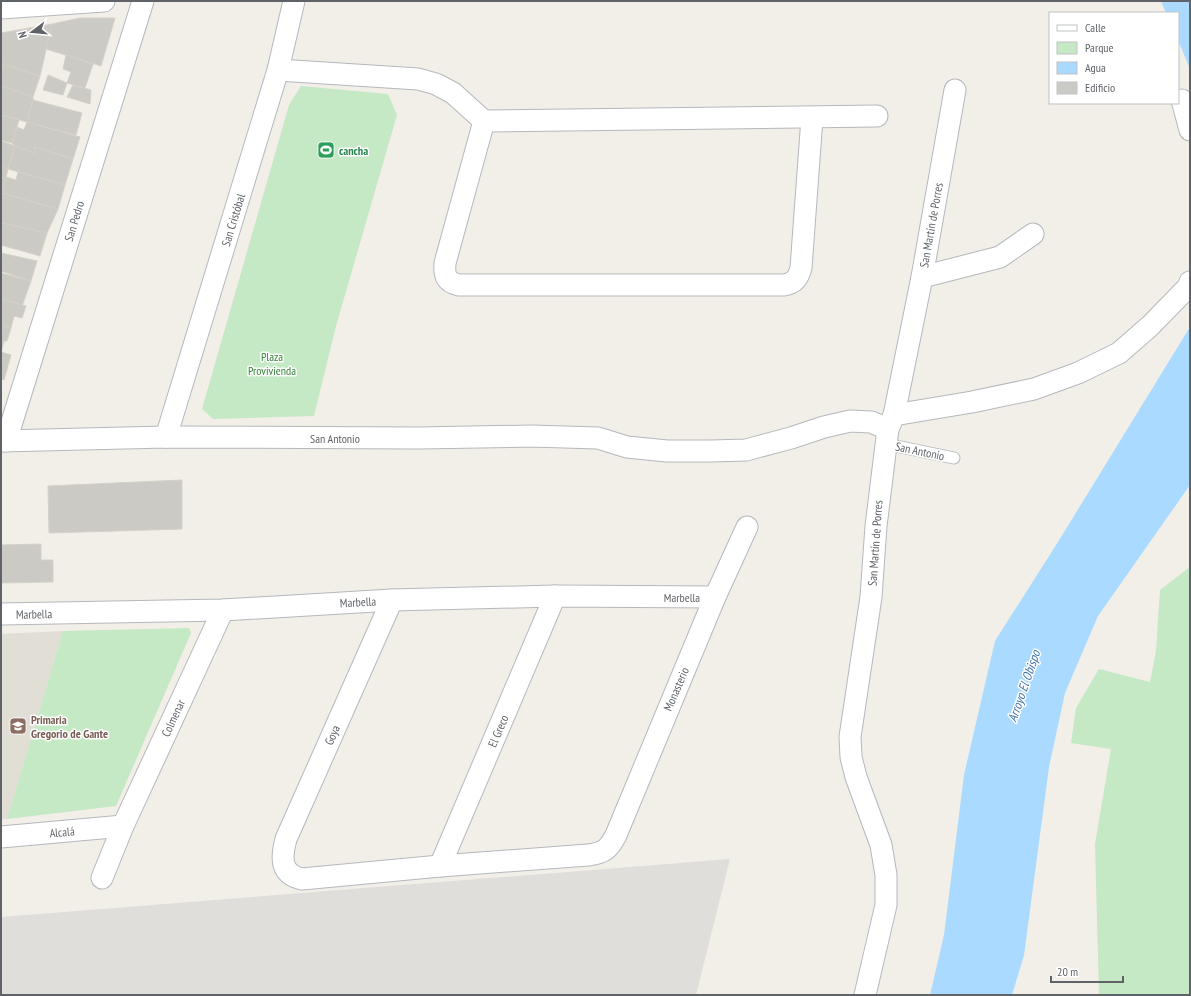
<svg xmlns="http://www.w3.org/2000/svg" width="1191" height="996" viewBox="0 0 1191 996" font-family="'PT Sans Narrow',sans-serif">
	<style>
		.industrial { fill: #e0deda }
		.education { fill: #e1ded6 }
		.green { fill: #c5e8c5 }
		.water { fill: #aadaff }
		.building { fill: #cccac5; stroke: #d6d1c6 }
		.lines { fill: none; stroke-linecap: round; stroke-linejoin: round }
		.lane-casing { stroke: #b5b8bc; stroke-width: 13 }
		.street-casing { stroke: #b5b8bc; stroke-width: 23 }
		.lane { stroke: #fff; stroke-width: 11 }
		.street { stroke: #fff; stroke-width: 21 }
		.labels { text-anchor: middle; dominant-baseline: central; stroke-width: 3; stroke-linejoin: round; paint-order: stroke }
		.leisure-label { font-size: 12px; font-weight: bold; fill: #27864d; stroke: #fff; text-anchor: start }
		.street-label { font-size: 12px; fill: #5f6368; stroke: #fff }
		.park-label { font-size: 12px; fill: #348238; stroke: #fff }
		.education-label { font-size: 12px; font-weight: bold; fill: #785e54; stroke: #fff; text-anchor: start }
		.water-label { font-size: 13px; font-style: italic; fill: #4174aa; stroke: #fff }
	</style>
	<rect width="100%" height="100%" fill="#f1efe8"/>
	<!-- industrial -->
	<polygon class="industrial" points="730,859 696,995 1,995 1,917"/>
	<!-- education -->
	<polygon class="education" points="63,631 7,819 1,819 1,634"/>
	<!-- green -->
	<g class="green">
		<polygon points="301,86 388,94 397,115 336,326 314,416 213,419 202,409 289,105"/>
		<polygon points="1190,567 1190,995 1099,995 1095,844 1111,749 1071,743 1076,708 1099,669 1150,682 1156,651 1160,590"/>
		<polygon points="189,628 191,633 116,806 7,819 63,631"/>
	</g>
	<!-- water -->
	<g class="water">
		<polygon points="1161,1 1190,1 1190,69 1178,40 1178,13 1166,13"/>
		<polygon points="1190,327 1190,485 1098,616 1065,693 1049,767 1024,955 1012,995 930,995 944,935 964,775 995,641 1058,542"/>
	</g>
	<!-- building -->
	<g class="building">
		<polygon points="80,18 115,18 101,66 46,49 52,24"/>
		<polygon points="52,24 40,76 1,64 1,33"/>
		<polygon points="66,55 93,64 85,88 67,83 71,72 63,69"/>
		<polygon points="3,64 40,76 33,97 1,86 1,77"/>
		<polygon points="48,75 67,83 63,95 43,90"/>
		<polygon points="73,85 91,90 90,104 67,97"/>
		<polygon points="1,86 33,97 33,100 27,122 1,115"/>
		<polygon points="33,100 82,113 76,135 27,122"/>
		<polygon points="1,115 19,120 12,143 1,140"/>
		<polygon points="27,122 80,137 73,159 35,147 34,153 15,146 12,143 17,127 24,130"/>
		<polygon points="1,141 15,146 8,169 1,167"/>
		<polygon points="15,146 34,153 35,147 73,159 65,185 8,169"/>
		<polygon points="1,167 8,169 2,193 1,192"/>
		<polygon points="18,172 65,185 58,209 2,193 6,177 16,180"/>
		<polygon points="2,193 58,209 47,233 1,223 1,199"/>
		<polygon points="1,223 47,233 40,256 1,245"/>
		<polygon points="1,253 37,261 31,281 1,271"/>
		<polygon points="1,273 31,281 22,306 1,299"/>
		<polygon points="1,299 26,306 22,318 14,316 11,328 1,325"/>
		<polygon points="1,325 11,328 7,341 4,341 1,352"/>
		<polygon points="1,352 11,355 4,380 1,379"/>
		<polygon points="182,480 182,529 49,533 48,486"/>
		<polygon points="41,544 41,560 53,560 53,582 1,583 1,545"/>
	</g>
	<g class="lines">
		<!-- lane casing -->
		<g class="lane-casing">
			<polyline id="lane" points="886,444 954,458"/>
		</g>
		<!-- street casing -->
		<g class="street-casing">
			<g id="street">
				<polyline points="1,8 104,1"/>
				<polyline points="278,70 418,79 436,84 453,93 484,121 877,116"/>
				<polyline points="1182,100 1190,130"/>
				<path d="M484,121l-39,142c-1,13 1,19 14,22h325c11,-2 14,-7 17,-17l11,-150"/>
				<polyline points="922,277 1000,257 1033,234"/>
				<polyline points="894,415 972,402 1034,389 1078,373 1119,353 1150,326 1188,287 1190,282"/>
				<polyline points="166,437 278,70 294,1"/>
				<polyline points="1,441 166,437 419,438 531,436 598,438 627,447 667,451 711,451 746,450 791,438 824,427 850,421 871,422 888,429"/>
				<polyline points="6,441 143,1"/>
				<path d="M392,600l-106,239c-5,19 -6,35 16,40l138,-13 148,-11c16,-2 21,-6 28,-20l99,-238 32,-70"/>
				<polyline points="1,614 223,610 392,600 555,596 715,597"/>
				<polyline points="1,837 123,826"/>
				<polyline points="440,866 555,596"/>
				<polyline points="102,878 123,826 223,610"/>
				<polyline points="865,995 886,905 886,875 881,845 856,777 851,757 850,737 871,597 876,526 888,429 894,415 922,277 955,90"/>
			</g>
		</g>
		<!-- lane -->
		<use href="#lane" class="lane"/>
		<!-- street -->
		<use href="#street" class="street"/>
	</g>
	<!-- icons -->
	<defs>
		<g id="stadium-square" transform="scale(0.9)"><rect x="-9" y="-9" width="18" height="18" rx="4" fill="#2e9e5b" stroke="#fff"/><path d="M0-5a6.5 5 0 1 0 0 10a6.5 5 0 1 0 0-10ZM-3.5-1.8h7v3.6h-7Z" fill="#fff"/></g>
		<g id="school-square" transform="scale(0.9)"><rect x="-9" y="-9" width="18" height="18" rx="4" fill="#8d6e63" stroke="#fff"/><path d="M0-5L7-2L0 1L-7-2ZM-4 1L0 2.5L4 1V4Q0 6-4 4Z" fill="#fff"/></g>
	</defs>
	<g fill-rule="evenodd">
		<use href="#stadium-square" x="326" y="150"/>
		<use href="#school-square" x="18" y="726"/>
	</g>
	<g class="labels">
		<!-- leisure labels -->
		<g class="leisure-label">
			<text x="339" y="150">cancha</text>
		</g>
		<!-- street labels -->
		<g class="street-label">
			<text transform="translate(233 220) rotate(-73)">San Cristóbal</text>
			<text transform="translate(74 221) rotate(-73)">San Pedro</text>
			<text transform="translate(931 225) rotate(-80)">San Martín de Porres</text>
			<text x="335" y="438">San Antonio</text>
			<text transform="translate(920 451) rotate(12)">San Antonio</text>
			<text transform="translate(875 543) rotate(-86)">San Martín de Porres</text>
			<text x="682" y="597">Marbella</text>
			<text transform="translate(358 602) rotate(-3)">Marbella</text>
			<text transform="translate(34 614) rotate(-1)">Marbella</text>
			<text transform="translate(676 689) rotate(-67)">Monasterio</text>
			<text transform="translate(173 718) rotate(-65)">Colmenar</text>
			<text transform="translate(498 731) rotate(-67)">El Greco</text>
			<text transform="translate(332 735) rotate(-66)">Goya</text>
			<text transform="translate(62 832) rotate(-5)">Alcalá</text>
		</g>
		<!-- park labels -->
		<g class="park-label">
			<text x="272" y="356">Plaza<tspan x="272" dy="14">Provivienda</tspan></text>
		</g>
		<!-- education labels -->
		<g class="education-label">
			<text x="31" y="719">Primaria<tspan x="31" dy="14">Gregorio de Gante</tspan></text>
		</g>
		<!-- water labels -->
		<g class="water-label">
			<text transform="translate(1024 686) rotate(-71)">Arroyo El Obispo</text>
		</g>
	</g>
	<!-- border -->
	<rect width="1191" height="996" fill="none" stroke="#5f6368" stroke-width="4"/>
	<!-- legend -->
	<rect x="1049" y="12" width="130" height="92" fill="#ffffff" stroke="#bfc1c3"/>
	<rect x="1057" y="25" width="20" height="6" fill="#ffffff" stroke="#bfc1c3"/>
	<text x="1085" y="32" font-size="12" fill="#5f6368">Calle</text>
	<rect x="1057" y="42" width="20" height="12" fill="#c5e8c5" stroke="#bfc1c3"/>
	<text x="1085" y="52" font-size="12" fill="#5f6368">Parque</text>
	<rect x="1057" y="62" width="20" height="12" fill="#aadaff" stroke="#bfc1c3"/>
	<text x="1085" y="72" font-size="12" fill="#5f6368">Agua</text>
	<rect x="1057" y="82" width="20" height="12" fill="#cccac5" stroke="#bfc1c3"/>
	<text x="1085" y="92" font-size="12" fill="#5f6368">Edificio</text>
	<!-- north arrow -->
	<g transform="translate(32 32) rotate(254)" stroke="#ffffff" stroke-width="3" paint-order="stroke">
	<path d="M0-3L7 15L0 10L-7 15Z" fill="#5f6368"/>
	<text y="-6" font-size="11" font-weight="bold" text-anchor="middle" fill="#5f6368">N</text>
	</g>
	<!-- scale -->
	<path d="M1051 976v6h72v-6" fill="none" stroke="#5f6368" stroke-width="2"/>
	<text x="1057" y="976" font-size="12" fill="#5f6368" stroke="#ffffff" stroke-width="3" paint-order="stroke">20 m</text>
</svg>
